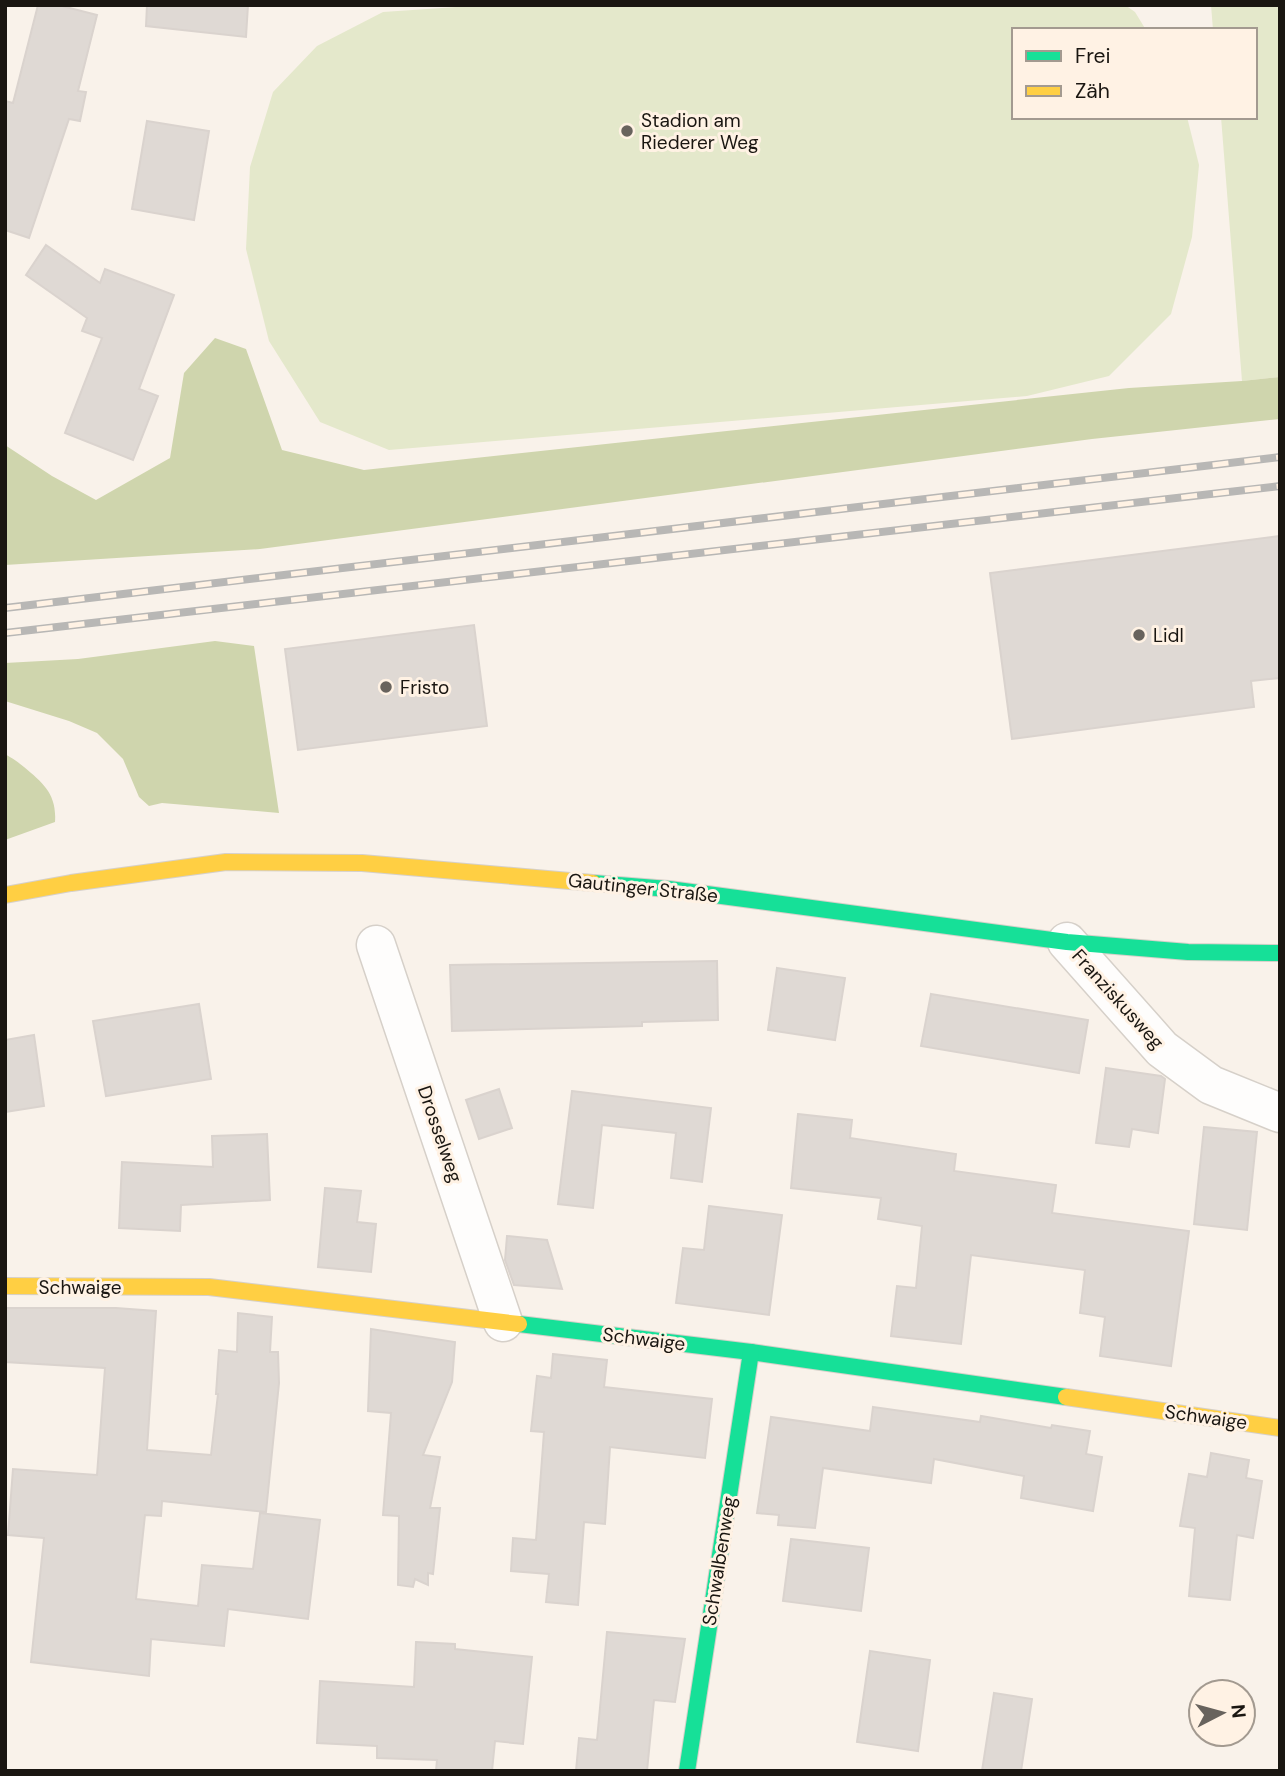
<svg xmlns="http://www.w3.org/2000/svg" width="1285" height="1776" viewBox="0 0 1285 1776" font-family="'DM Sans',sans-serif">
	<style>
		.green { fill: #e4e8cb }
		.forest { fill: #cfd5ad }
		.building { fill: #dfd9d4; stroke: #dad3ce; stroke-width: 2 }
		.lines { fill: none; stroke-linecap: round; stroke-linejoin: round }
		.street-casing { stroke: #d6d0c9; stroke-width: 41 }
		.fast-casing { stroke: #d6d0c9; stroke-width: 18 }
		.slow-casing { stroke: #d6d0c9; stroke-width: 18 }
		.street { stroke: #fefdfc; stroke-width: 38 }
		.fast { stroke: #16e098; stroke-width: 16 }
		.slow { stroke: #ffcf43; stroke-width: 16 }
		.rail-casing { stroke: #b8b7b5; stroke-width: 8 }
		.rail { stroke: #fff2e4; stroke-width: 5; stroke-dasharray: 16; stroke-linecap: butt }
		.poi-dot { fill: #68635d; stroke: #fff2e4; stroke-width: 2.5 }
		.labels { text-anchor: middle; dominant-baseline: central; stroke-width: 6; stroke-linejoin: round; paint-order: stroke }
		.poi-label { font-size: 19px; fill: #1a1611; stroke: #fff2e4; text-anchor: start }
		.street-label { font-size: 19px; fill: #1a1611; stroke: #fff2e4 }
	</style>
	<rect width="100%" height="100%" fill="#f9f2ea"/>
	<!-- green -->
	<g class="green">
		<polygon points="486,5 1125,5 1135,12 1146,30 1014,30 1014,117 1187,117 1199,165 1192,237 1171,314 1109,376 1027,396 389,450 320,422 269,341 246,249 250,167 273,92 317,46 383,12"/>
		<polygon points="1211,5 1280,5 1280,377 1242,381 1221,117 1255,117 1255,30 1213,30"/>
	</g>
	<!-- forest -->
	<g class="forest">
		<polygon points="215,338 246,349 282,450 364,470 1129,388 1242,381 1280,377 1280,419 1092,439 260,549 5,565 5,445 52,476 96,500 170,458 184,373"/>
		<polygon points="215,641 254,646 279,813 162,803 149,806 139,797 123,759 97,733 69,721 5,701 5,663 78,659"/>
		<path d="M5,754c7,4 13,8 19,13 19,16 33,27 31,55l-50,18z"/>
	</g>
	<!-- building -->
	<g class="building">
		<polygon points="38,5 58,5 97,15 78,91 86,92 80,121 69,119 29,238 5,230 5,101 13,103"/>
		<polygon points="147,5 248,5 246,37 146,26"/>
		<polygon points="147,121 209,131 194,220 132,209"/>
		<polygon points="46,245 100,283 105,269 174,295 139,389 158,396 133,460 65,433 102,338 82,331 87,318 26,275"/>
		<polygon points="1280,536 1280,678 1251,681 1254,707 1012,739 990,573"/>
		<polygon points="474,625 487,726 298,750 285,649"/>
		<polygon points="717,961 718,1020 642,1022 642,1026 452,1031 450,965"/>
		<polygon points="777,968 845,978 835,1040 768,1030"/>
		<polygon points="931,994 1088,1020 1079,1073 921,1046"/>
		<polygon points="199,1004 211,1079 106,1096 93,1021"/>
		<polygon points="34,1035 44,1106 5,1112 5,1040"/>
		<polygon points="1106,1068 1161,1076 1165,1079 1158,1133 1132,1129 1129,1147 1096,1143"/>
		<polygon points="499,1089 512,1128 479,1139 466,1100"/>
		<polygon points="572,1091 711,1108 702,1182 671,1178 676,1133 602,1125 593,1208 558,1204"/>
		<polygon points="798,1114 852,1120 850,1138 956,1154 954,1171 1056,1185 1052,1213 1189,1231 1171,1366 1100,1356 1105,1317 1080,1313 1085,1270 971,1255 961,1344 891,1336 897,1286 916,1288 922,1226 878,1219 881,1198 791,1188"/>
		<polygon points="1204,1127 1257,1132 1247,1230 1194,1224"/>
		<polygon points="267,1134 270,1200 181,1205 180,1231 119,1228 122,1162 213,1167 212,1136"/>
		<polygon points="325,1188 361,1191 357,1222 376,1224 371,1272 318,1267"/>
		<polygon points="709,1206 782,1215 769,1315 676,1303 683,1248 704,1250"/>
		<polygon points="507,1236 547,1240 562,1289 514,1285 505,1260"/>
		<polygon points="5,1308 116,1308 156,1311 147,1450 211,1455 218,1394 216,1394 219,1350 237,1352 238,1313 272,1317 270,1352 278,1352 279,1383 266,1512 162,1501 161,1516 145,1515 136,1599 198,1606 202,1565 253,1569 260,1513 320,1520 308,1619 228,1609 224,1646 151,1639 149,1676 31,1662 44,1538 8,1535 13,1469 97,1475 105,1368 5,1362"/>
		<polygon points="371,1329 455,1342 452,1382 423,1455 440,1457 430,1508 440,1508 433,1574 428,1573 428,1585 415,1579 413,1587 398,1585 399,1516 383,1515 391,1413 368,1411"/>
		<polygon points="553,1354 607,1360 604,1387 712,1399 705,1458 610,1447 605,1524 584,1522 578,1605 546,1602 549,1574 511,1571 513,1538 536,1540 544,1432 531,1431 537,1376 551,1378"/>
		<polygon points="873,1407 980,1422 981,1416 1051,1428 1052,1425 1090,1431 1086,1454 1102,1457 1093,1511 1021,1498 1024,1476 934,1459 931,1483 823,1468 815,1528 778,1525 779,1515 757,1513 771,1417 870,1431"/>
		<polygon points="1211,1453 1249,1460 1246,1478 1262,1481 1253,1538 1237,1535 1230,1600 1189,1596 1195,1528 1180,1526 1189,1474 1207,1477"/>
		<polygon points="791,1539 869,1548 861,1611 783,1601"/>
		<polygon points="607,1632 685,1639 675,1702 654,1700 647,1771 576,1771 579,1738 597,1740"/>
		<polygon points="416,1642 455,1644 455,1649 532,1657 523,1744 495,1741 492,1771 436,1771 437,1760 377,1758 377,1746 317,1743 320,1681 414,1687"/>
		<polygon points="870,1651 930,1660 918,1751 857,1742"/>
		<polygon points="994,1693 1032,1699 1021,1771 982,1771"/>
	</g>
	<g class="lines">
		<!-- street casing -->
		<g class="street-casing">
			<g id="street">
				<polyline points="1067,942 1162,1049 1211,1085 1280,1113"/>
				<polyline points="376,945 503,1322"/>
			</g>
		</g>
		<!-- fast casing -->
		<g class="fast-casing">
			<g id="fast">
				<polyline points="593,883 669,889 1067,942 1188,952 1280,953"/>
				<polyline points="519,1324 751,1352 1066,1397"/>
				<polyline points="687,1771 751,1352"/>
			</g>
		</g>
		<!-- slow casing -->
		<g class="slow-casing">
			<g id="slow">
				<polyline points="5,895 71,883 226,862 362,863 593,883"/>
				<polyline points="5,1286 209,1287 519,1324"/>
				<polyline points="1066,1397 1280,1428"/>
			</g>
		</g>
		<!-- street -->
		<use href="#street" class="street"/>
		<!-- fast -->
		<use href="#fast" class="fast"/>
		<!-- slow -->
		<use href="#slow" class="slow"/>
		<!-- rail casing -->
		<g class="rail-casing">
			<g id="rail">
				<polyline points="5,608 1280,457"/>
				<polyline points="5,633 1280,486"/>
			</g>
		</g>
		<!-- rail -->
		<use href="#rail" class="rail"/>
	</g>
	<!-- markers -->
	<g class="poi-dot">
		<circle cx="627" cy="131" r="7"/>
		<circle cx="1139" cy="635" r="7"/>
		<circle cx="386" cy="687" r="7"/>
	</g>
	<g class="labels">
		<!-- poi labels -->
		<g class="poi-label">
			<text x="641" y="120">Stadion am<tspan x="641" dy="22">Riederer Weg</tspan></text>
			<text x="1153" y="635">Lidl</text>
			<text x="400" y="687">Fristo</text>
		</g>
		<!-- street labels -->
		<g class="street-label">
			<text transform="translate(643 888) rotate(6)">Gautinger Straße</text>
			<text transform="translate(1118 999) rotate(48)">Franziskusweg</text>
			<text transform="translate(440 1134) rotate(71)">Drosselweg</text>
			<text x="80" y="1287">Schwaige</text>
			<text transform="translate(644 1339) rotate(7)">Schwaige</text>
			<text transform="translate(1206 1417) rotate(8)">Schwaige</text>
			<text transform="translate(719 1561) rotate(-81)">Schwalbenweg</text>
		</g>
	</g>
	<!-- border -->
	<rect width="1285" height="1776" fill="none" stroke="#1a1611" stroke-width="14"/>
	<!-- legend -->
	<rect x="1012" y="28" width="245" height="91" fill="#fff2e4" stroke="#a39a90" stroke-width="2"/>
	<rect x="1026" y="51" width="35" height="10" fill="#16e098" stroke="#a39a90" stroke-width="2"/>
	<text x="1075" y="63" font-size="21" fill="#1a1611">Frei</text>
	<rect x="1026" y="86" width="35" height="10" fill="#ffcf43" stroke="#a39a90" stroke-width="2"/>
	<text x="1075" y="98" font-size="21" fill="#1a1611">Zäh</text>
	<!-- north arrow -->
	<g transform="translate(1222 1713) rotate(84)"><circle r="33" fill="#fff2e4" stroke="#a39a90" stroke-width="2"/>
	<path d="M0-5L12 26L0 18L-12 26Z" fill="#68635d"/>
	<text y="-10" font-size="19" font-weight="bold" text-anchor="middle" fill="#1a1611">N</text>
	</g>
</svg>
